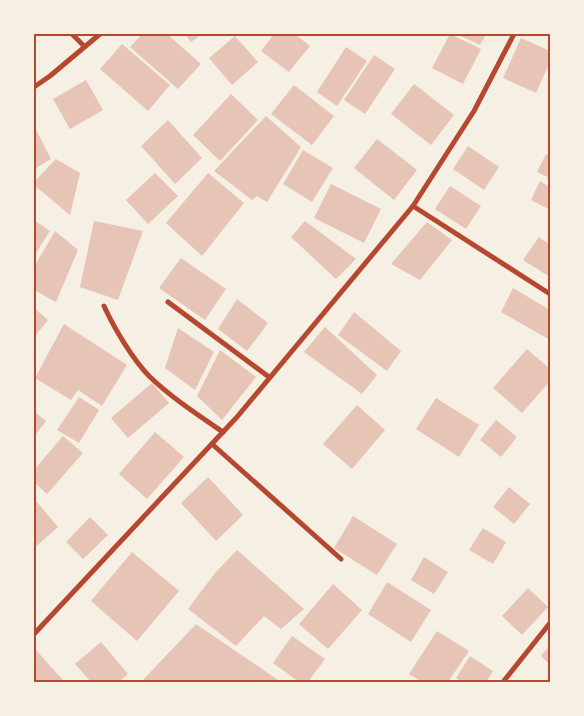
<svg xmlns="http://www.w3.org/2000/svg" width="584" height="716" viewBox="0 0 584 716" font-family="'Work Sans',sans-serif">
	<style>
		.building { fill: #e6c5b7 }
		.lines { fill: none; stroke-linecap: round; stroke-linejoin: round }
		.minor { stroke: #b5482f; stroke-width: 5 }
		.neatline { fill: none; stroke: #b5482f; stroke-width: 2 }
	</style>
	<rect width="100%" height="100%" fill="#f6efe4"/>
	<!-- building -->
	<g class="building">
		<polygon points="142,34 167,34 201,64 178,89 130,47"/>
		<polygon points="185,34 202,34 191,42"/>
		<polygon points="274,34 295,34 310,46 289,72 261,51"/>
		<polygon points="450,34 481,49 463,84 432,68"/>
		<polygon points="457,34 486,34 480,45"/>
		<polygon points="235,36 258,62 232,85 209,58"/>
		<polygon points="521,38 550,51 550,62 536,93 503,78"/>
		<polygon points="122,44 170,85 148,111 100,69"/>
		<polygon points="346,47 367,61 337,106 317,92"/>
		<polygon points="374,55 395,69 365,114 344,100"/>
		<polygon points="86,80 103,110 70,129 53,99"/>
		<polygon points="414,84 454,115 431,145 391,114"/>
		<polygon points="294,85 334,116 312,145 271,114"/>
		<polygon points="231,94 258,120 220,161 193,135"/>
		<polygon points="266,116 301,147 267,202 257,196 252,200 214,171"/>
		<polygon points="168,120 202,158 175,184 141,146"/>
		<polygon points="34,126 51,159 36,168 34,163"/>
		<polygon points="377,139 417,170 394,200 354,168"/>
		<polygon points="468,146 499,167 484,190 453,169"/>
		<polygon points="303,150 333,168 312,202 283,184"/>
		<polygon points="546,154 550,156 550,178 537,172"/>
		<polygon points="56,159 80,173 70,215 34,185 34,182"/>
		<polygon points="155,173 178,196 148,224 126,200"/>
		<polygon points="208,173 244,203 202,256 166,223"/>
		<polygon points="540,181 550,187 550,210 531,200"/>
		<polygon points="331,184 381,209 364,243 314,218"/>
		<polygon points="450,186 481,206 466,229 435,209"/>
		<polygon points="34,220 50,231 34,256"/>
		<polygon points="94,221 143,231 118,300 80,287"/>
		<polygon points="305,221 356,259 336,279 291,237"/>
		<polygon points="427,222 452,240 420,280 391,264"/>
		<polygon points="55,231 78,250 56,302 34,290 34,267"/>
		<polygon points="539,237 550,245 550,277 523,260"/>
		<polygon points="181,258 226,289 205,320 159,288"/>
		<polygon points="513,288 550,310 550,340 501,312"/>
		<polygon points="237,299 268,323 247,351 218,329"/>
		<polygon points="34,308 48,320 34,337"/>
		<polygon points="354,312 401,351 387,371 338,335"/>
		<polygon points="64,324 127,365 102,406 78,390 71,400 35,378"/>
		<polygon points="325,327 377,375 362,394 304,352"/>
		<polygon points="178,328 214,352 195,390 165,368"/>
		<polygon points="527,349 550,369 550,381 522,413 493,388"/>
		<polygon points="220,350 256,377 222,420 197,396"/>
		<polygon points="152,383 169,403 128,438 111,418"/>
		<polygon points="79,397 99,410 79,443 57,430"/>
		<polygon points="436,398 479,425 459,457 416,429"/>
		<polygon points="357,405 385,430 352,469 323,444"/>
		<polygon points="34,411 46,421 34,437"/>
		<polygon points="496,420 517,437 501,457 480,440"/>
		<polygon points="155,432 184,457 147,499 119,474"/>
		<polygon points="63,436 83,453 47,494 34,482 34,470"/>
		<polygon points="208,477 243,515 216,541 181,503"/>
		<polygon points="509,487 530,504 514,524 493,507"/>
		<polygon points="36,501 58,527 34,548 34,503"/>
		<polygon points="353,516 397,544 377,575 334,548"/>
		<polygon points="90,517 108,535 83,559 66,542"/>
		<polygon points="483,528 506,542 493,564 469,550"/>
		<polygon points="237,550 304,609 281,629 264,616 236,646 188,609 215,573"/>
		<polygon points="132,552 179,591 137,641 91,601"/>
		<polygon points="424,557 448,572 434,594 411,580"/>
		<polygon points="387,582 431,610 411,642 368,614"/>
		<polygon points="333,584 362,610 328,649 299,624"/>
		<polygon points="528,588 548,607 522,635 502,616"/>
		<polygon points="196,624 281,682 141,682"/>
		<polygon points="437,631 469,651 448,682 422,682 409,674"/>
		<polygon points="292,636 325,659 308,682 299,682 273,663"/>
		<polygon points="101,642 128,674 119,682 91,682 75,664"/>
		<polygon points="550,645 550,665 541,656"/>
		<polygon points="35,649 63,680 60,682 34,682 34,650"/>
		<polygon points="470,656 493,671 486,682 463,682 456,678"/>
	</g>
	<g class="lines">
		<!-- minor -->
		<g class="minor">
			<polyline points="72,34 84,46"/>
			<polyline points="34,87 50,76 100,34"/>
			<polyline points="413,206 550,294"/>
			<polyline points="168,302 269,377"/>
			<path d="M104,306c10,22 29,54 46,71 22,21 48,38 73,55"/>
			<polyline points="212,444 341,559"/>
			<polyline points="34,634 237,417 413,206 474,111 514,34"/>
			<polyline points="503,682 550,623"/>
		</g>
	</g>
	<!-- border -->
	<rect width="584" height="716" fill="none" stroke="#f6efe4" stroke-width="70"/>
	<rect x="35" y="35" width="514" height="646" class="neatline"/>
</svg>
